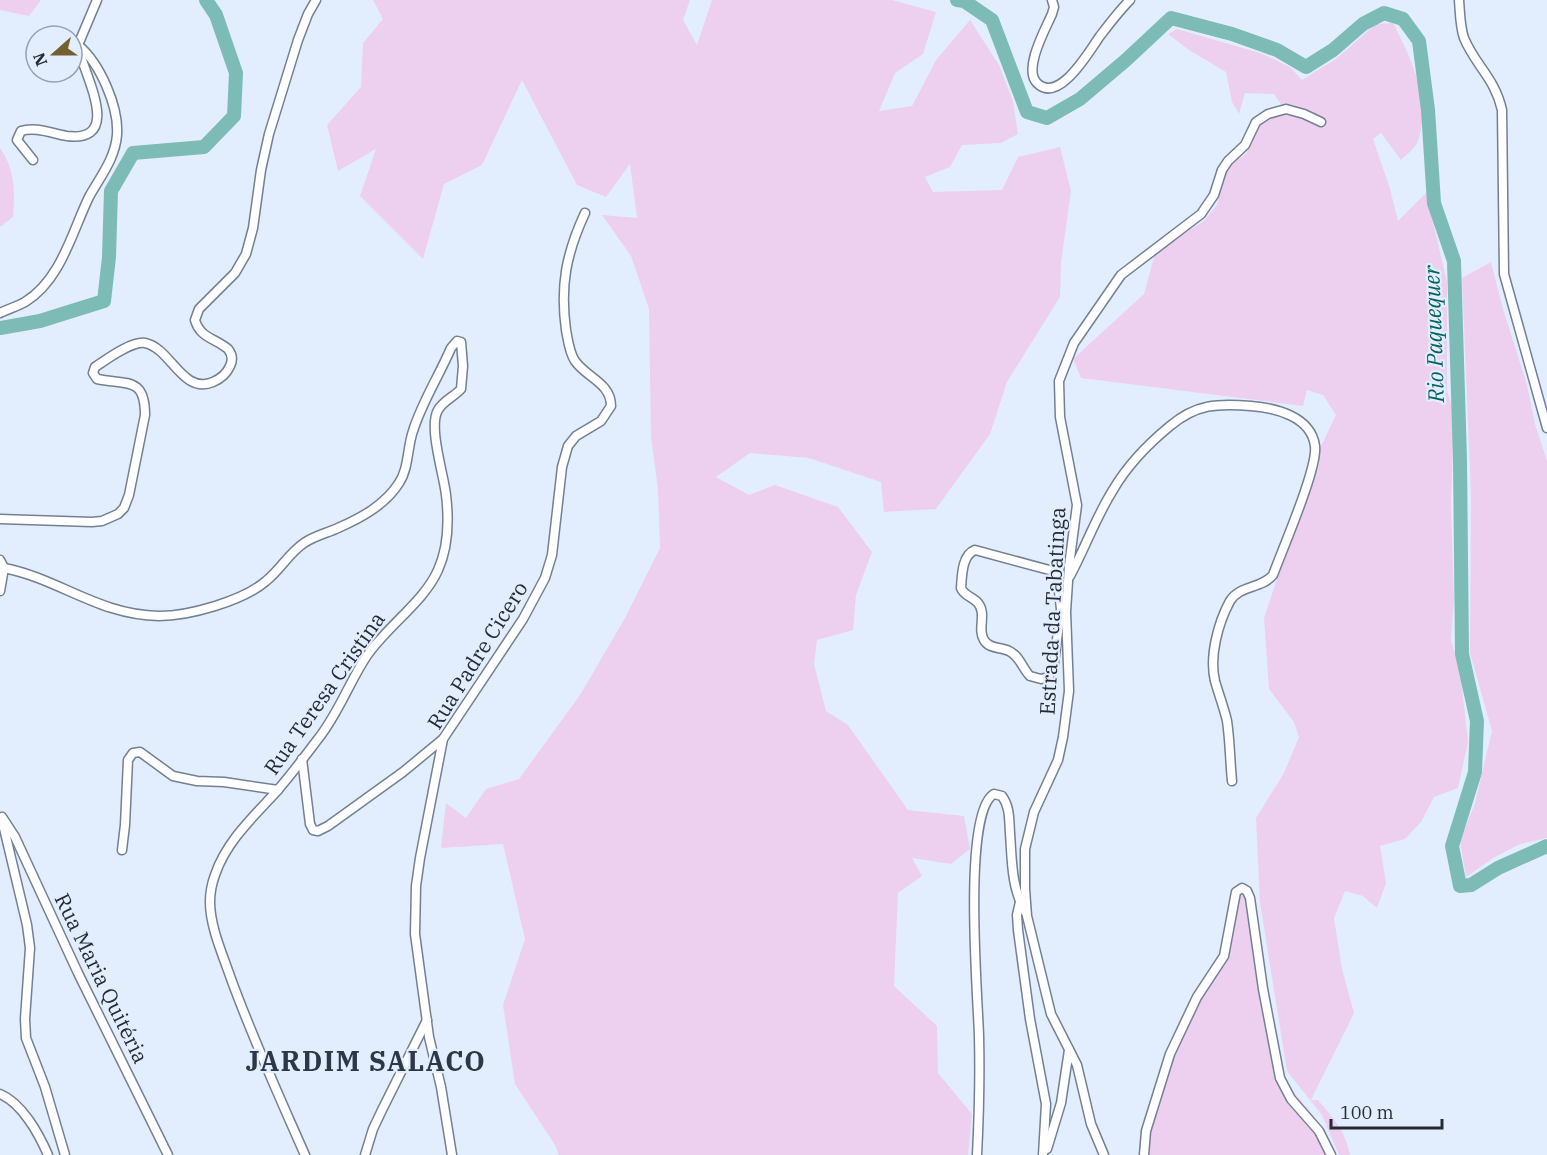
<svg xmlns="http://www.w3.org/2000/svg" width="1547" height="1155" viewBox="0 0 1547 1155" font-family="'IBM Plex Serif',serif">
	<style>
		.green { fill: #edd0ef }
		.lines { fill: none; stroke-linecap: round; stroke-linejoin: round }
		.river { stroke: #7cbbb6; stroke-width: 14 }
		.street-casing { stroke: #738092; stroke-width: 11 }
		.street { stroke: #fff; stroke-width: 8 }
		.labels { text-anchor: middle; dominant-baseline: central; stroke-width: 4.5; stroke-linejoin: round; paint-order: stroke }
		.street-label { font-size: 21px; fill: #262b33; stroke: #e2eefe }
		.water-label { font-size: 22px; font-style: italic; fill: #04615d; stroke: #e2eefe }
		.district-label { font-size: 27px; font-weight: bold; letter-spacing: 1.5px; fill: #2c3847; stroke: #e2eefe }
	</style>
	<rect width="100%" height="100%" fill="#e2eefe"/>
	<!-- green -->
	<g class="green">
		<polygon points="0,0 41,0 29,16 0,10"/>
		<polygon points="373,0 690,0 683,20 697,45 712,0 892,0 936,12 923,54 895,73 879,111 912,106 936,60 970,20 999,65 1013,101 1018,134 1001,143 962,145 950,167 925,177 933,192 1002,190 1018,157 1060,147 1071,191 1061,263 1060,297 1007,382 990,434 936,509 884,512 881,482 809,458 750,453 716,477 749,495 775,485 838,507 872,552 856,595 853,630 817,640 814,664 826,711 848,725 908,810 964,816 970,849 951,864 912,858 922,876 898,893 894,986 937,1026 938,1073 972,1114 968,1155 559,1155 555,1145 515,1084 503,1005 525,939 503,844 441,848 446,803 466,818 486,789 519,779 580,695 625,618 660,548 658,489 651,437 649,309 631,256 602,215 637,218 630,164 606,197 577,185 522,80 482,165 444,184 423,259 360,196 376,149 338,171 327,125 361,87 363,43 383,19"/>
		<path d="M1393,23c18,35 40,80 24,120 -3,6 -11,12 -16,17l-20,-27 -8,6 17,50 8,32 28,-28 21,89v108l7,24 -3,91 3,93 -3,42 9,29 8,73 -10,46 -24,9 -13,25 -16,17 -25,7 6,37 -9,25 -14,-12 -18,-5 -11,27 8,51 12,44 -43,87h7c16,19 27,30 32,55h-11l-17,-40 -35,-44 -27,-168 -4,-85 28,-45 15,-36 -5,-15 -25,-33 -5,-71 57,-172 15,-31 -13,-20 -16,-5 -4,16 -222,-28 -8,-19 71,-65 12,-44 47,-28 14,-17 7,-35 23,-17 6,-23 32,-20 -11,-16 -29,-1 -6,21 -7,-12 -6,-30 -37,-22 -21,-16 9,-5 83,24 30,14 12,13 34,-21 40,-35z"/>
		<path d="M0,148c15,21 15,45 13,69l-13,10z"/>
		<polygon points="1491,262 1503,309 1527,385 1535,424 1547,461 1547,838 1520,844 1495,857 1466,877 1460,841 1475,803 1492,731 1470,653 1471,496 1462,278"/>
		<polygon points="1238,886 1248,889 1277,1072 1316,1119 1332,1155 1148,1155 1146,1134 1170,1058 1208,978 1226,952"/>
	</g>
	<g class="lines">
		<!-- river -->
		<g class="river">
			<polyline points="957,0 964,1 992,20 1027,112 1047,118 1080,99 1126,60 1171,18 1232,34 1277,50 1306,67 1333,50 1363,24 1384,13 1403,19 1419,41 1428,110 1434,203 1454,261 1460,460 1462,654 1477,721 1475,772 1452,846 1460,886 1471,885 1498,868 1547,846"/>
			<polyline points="0,328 40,321 104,301 109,257 111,191 133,153 204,147 234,116 236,73 216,15 206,0"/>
		</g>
		<!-- street casing -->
		<g class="street-casing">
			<g id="street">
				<path d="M1052,0l2,7 -2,7c-7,16 -29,55 -15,69 22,22 53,-33 63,-47 10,-13 19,-25 30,-36"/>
				<path d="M1459,0c1,12 1,27 5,38 11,27 31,40 38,72l2,164 43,154"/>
				<path d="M33,160l-16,-20 4,-9c15,-5 32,3 46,5 59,7 14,-66 11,-91l19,-45"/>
				<path d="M0,313c8,-4 18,-7 25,-11 36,-22 47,-70 64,-105 11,-20 26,-38 28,-62 2,-28 -17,-72 -39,-90"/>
				<path d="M0,519l92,3 10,-1 16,-7 6,-6 5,-13 16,-80c0,-39 -19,-30 -48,-36l-4,-6 2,-6c11,-7 36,-26 50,-24 26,5 37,52 68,39 7,-3 14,-9 17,-16 3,-6 2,-12 -2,-17 -13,-11 -28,-11 -33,-29l4,-11 36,-36 11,-19 7,-26 8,-58 8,-36 29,-94 10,-26 8,-14"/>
				<path d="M975,550l78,21 4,3 4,35 -8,61 -5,7 -7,2 -11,-3c-8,-8 -10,-20 -21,-25 -8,-4 -20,-2 -25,-11 -7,-11 3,-26 -6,-37 -5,-6 -14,-7 -17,-15 1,-13 1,-33 14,-38z"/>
				<polyline points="0,560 4,568 0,591"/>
				<path d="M4,568c56,11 94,47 155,48 30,0 84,-15 107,-35 14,-11 23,-28 38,-38 10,-7 23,-10 34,-15 23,-10 47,-23 61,-45 10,-15 8,-35 14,-52 9,-29 26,-55 38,-83l6,-7 4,1 2,24 -2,23c-6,7 -18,12 -23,21 -10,17 6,65 8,85 3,25 3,51 -8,75 -14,32 -52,57 -72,87 -17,26 -28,57 -48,82 -13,17 -27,36 -42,53 -23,25 -50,50 -61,83 -3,8 -5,18 -5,27 0,24 12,51 20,74 22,61 49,120 75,179"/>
				<path d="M1070,576c15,-28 26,-59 43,-86 14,-24 35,-46 57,-64 26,-22 48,-23 81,-20 24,2 60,10 64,40 3,22 -33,104 -42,129 -12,14 -33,10 -43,26 -12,22 -21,56 -15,80 4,14 9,27 12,40 3,20 3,40 5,60"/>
				<polyline points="302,759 310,824 313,830 318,831 328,826 403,772 443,739"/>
				<polyline points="2,817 15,837 78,973 168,1155"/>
				<polyline points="2,820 27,925 30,948 25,1019 26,1038 45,1087 65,1155"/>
				<polyline points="122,850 125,825 128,760 133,753 140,752 173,776 197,781 224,782 278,790"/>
				<polyline points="1020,902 1017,915 1018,930 1030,1019 1046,1104 1043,1155"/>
				<path d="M0,1094c22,9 39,40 48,61"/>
				<polyline points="1047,1149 1061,1103 1069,1050"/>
				<polyline points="365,1155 373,1129 382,1110 427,1020"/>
				<path d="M452,1155l-11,-68 -12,-50 -14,-103 1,-48 4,-28 23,-119 80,-120 22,-41 7,-23 10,-88 6,-21 8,-10 25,-15 10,-15c0,-23 -24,-28 -36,-45 -6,-9 -7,-21 -9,-31 -6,-44 0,-76 19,-117"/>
				<path d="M977,1155c2,-39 3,-79 2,-119 -1,-38 -17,-224 15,-242l8,2c8,11 7,23 8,37 2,27 1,55 16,80"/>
				<polyline points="1104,1155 1091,1124 1077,1065 1051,1014 1027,916 1025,889 1025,849 1034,812 1058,760 1063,737 1069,691 1066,612 1069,566 1077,505 1060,417 1059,381 1074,343 1121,275 1201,214 1214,195 1222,170 1228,161 1245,145 1256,122 1268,114 1286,109 1304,114 1321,122"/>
				<polyline points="1144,1155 1146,1131 1170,1054 1197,997 1224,956 1236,892 1242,888 1247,891 1250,898 1263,989 1280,1078 1291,1099 1319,1131 1331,1155"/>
			</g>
		</g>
		<!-- street -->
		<use href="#street" class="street"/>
	</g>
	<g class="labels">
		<!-- street labels -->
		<g class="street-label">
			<text transform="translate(1052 611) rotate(-87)">Estrada da Tabatinga</text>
			<text transform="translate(477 655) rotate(-58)">Rua Padre Cicero</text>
			<text transform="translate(324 693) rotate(-55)">Rua Teresa Cristina</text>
			<text transform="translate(102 978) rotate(64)">Rua Maria Quitéria</text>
		</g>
		<!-- water labels -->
		<g class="water-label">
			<text transform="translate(1433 334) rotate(-92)">Rio Paquequer</text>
		</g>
		<!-- district labels -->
		<g class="district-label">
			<text x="366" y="1060">JARDIM SALACO</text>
		</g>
	</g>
	<!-- north arrow -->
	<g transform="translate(54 54) rotate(249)"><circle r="28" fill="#e2eefe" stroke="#97a0ad" stroke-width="1.5"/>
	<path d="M0-4.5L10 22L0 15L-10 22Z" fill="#73602f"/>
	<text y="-9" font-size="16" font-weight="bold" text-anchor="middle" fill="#262b33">N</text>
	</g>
	<!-- scale -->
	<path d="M1331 1119v9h111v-9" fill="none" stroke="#262b33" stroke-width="3"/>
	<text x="1340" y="1119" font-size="18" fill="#262b33" stroke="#e2eefe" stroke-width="4.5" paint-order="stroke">100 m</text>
</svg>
